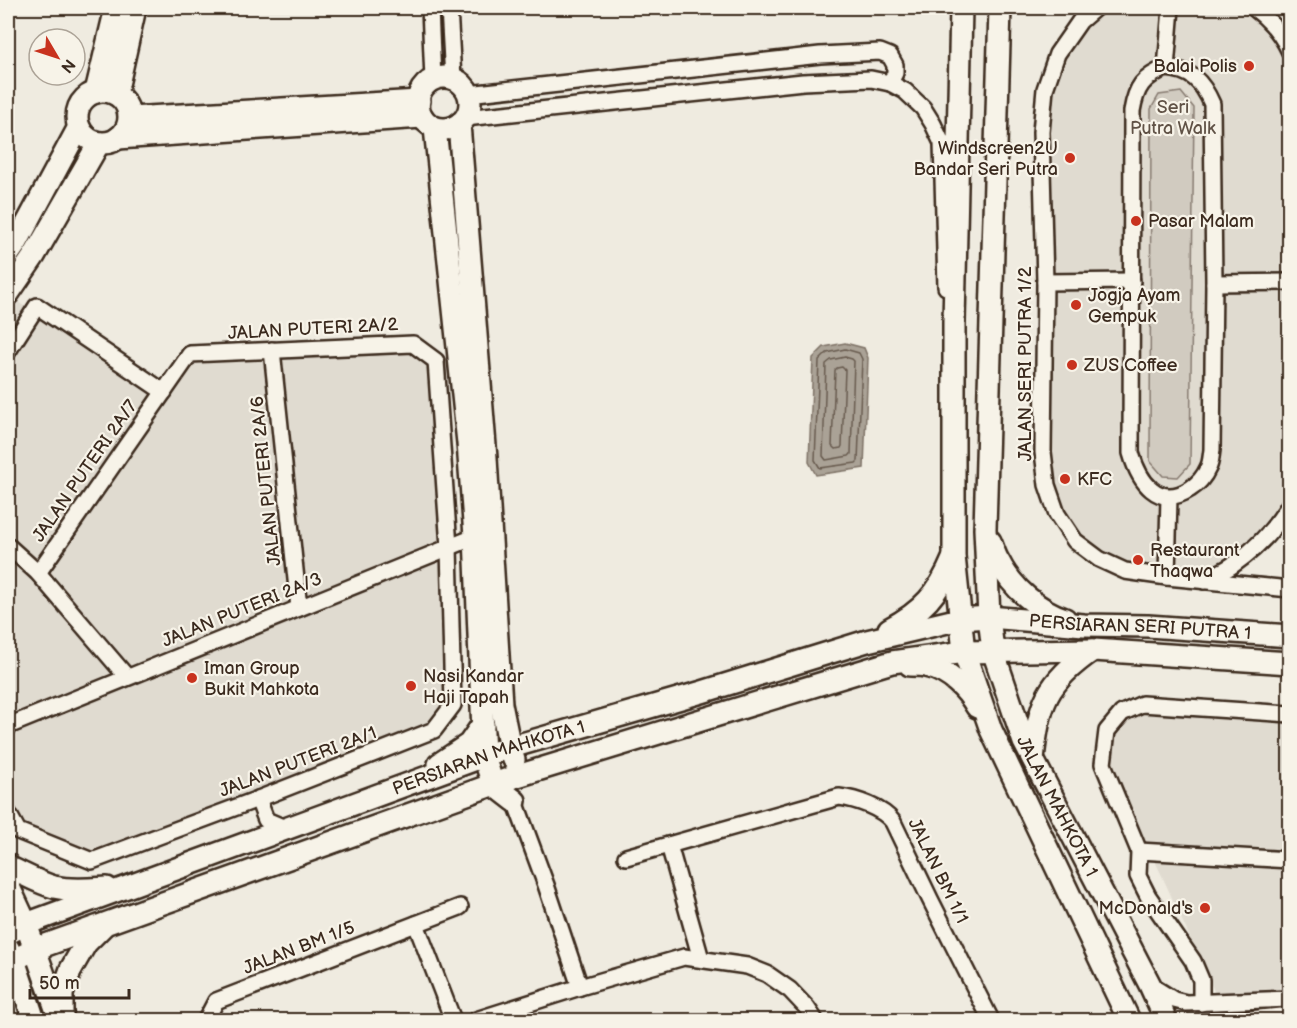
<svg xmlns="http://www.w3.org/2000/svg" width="1297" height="1028" viewBox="0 0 1297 1028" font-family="'Balsamiq Sans',sans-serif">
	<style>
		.built { fill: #e0dbd0 }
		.green { fill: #d1cbc0; stroke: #867a6f; stroke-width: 1.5 }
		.water { fill: #aaa296; stroke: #7e7266; stroke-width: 1.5 }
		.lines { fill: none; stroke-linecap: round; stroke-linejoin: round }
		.shore { stroke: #675a4e; stroke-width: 1.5 }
		.street-casing { stroke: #3b2a1e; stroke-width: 20 }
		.secondary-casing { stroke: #3b2a1e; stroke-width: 26 }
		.street { stroke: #f7f3e8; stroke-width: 15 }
		.secondary { stroke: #f7f3e8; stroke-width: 21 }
		.poi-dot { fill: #c8321e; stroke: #f7f3e8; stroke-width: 2 }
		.labels { text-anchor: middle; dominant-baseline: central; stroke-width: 4.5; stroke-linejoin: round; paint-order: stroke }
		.poi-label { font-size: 18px; fill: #3b2a1e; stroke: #f7f3e8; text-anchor: start }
		.park-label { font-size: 18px; fill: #605246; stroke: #f7f3e8 }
		.street-label { font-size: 18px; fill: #3b2a1e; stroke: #f7f3e8 }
	</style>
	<rect width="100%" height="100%" fill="#efebe0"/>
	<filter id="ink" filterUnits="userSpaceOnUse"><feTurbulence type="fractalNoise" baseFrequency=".0167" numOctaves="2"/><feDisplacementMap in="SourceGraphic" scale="12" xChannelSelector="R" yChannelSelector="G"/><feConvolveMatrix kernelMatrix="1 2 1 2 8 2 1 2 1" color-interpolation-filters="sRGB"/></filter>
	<g filter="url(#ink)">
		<!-- built -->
		<g class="built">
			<polygon points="1102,8 1243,8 1263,22 1281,47 1289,70 1289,492 1280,509 1257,537 1229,561 1202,574 1127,567 1104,555 1082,538 1062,512 1051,482 1047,132 1050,89 1062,56 1084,23"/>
			<polygon points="8,295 163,402 193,360 411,351 429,365 443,543 448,704 430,726 92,856 22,827 8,803"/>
			<polygon points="1143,712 1289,721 1289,1020 1227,1020 1163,878 1110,765 1113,736 1124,721"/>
		</g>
		<!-- green -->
		<polygon class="green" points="1181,92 1194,108 1190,464 1178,477 1163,476 1150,461 1151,109 1159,95"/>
		<!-- water -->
		<polygon class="water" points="845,343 864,348 868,358 864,468 816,475 809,462 813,358 824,347"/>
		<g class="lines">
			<!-- shore -->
			<g class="shore">
				<polygon points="845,349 859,353 862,359 858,461 856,463 820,468 815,460 819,361 827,353"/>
				<polygon points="845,357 852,359 854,361 851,454 849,456 826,460 823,456 826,364 831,360"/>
				<polygon points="842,367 845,370 842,446 841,448 835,449 832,446 835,370 837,368"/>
			</g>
			<!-- street casing -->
			<g class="street-casing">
				<g id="street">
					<polyline points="430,8 433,80"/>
					<polyline points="449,8 453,79"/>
					<polyline points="1095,8 1080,21 1057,54 1045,89 1041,132 1045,282 1043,452 1047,485 1057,514 1075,541 1099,559 1125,571 1167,577 1290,589"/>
					<path d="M1254,8c15,11 28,26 36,44"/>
					<path d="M1166,68c25,2 36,13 46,36l2,179 -2,167c-1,6 -1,13 -4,18 -4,9 -10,16 -18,21 -32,21 -51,-8 -59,-36l1,-342c4,-24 11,-34 34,-43z"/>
					<polyline points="1166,68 1171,8"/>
					<polyline points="468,94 820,55 880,52 890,56 895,65 895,73 890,83"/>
					<polyline points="465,118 803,82 871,79 890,83 905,91 923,108 933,124 942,143 946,287"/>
					<polyline points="1045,282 1132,281"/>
					<polyline points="1214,283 1290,282"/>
					<polyline points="272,350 299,608"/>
					<polyline points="8,351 37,306 164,392"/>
					<polyline points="8,546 38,573 127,677"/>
					<polyline points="1167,577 1169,497"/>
					<path d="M1204,581c10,-6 21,-10 30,-17 22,-15 42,-37 56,-60"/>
					<polyline points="8,726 482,534"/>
					<polyline points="258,799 266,820 287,829"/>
					<polyline points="515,801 546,885 580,987"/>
					<polyline points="8,813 18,831 92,861 258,799 434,730 453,705 449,547 436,361 413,344 190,354 38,573"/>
					<polyline points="669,845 701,959"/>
					<polyline points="1139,851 1290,860"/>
					<path d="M626,857l213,-60c17,2 44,11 54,25l37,77 61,121"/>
					<polyline points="416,924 453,1020"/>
					<polyline points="1150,985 1174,1000 1186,1003 1290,999"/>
					<polyline points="1201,1003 1201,980 1193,961 1148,896 1138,876 1139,851 1103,764 1107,731 1122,713 1142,704 1290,714"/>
					<polyline points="206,1020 216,1001 460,907"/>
					<polyline points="476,1020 580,987 684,957 747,966 767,974 790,990 807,1008 815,1020"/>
					<polyline points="1240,1020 1290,1015"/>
				</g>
			</g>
			<!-- secondary casing -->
			<g class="secondary-casing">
				<g id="secondary">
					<polyline points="961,8 954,322 954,556 964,652 991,730 1129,1020"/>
					<path id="s1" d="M1000,8l-15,521 4,88 4,34 31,91 126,243 16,35"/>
					<circle cx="444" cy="103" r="26"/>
					<circle cx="103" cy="117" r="26"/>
					<polyline points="96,92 116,8"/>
					<polyline points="116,94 135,8"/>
					<polyline points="130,118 419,101"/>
					<polyline points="459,124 486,458 501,704 510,748 514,760"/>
					<polyline points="435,128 468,443 475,536 484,757 493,784 515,801"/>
					<polyline points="118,138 422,117"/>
					<polyline points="8,255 17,242 79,127"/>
					<polyline points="8,294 34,256 99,143"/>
					<path d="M990,541c3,7 5,15 9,21 13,26 39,48 66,57"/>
					<path d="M889,629c33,-17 50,-36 64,-70"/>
					<path d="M910,665c6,0 13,0 19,2 20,5 38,22 48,40"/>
					<path d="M1033,759c6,-55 13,-77 60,-109"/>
					<polyline points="439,764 469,744 483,724"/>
					<path d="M8,865l2,3c14,6 29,15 44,19 17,4 35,2 53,1"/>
					<polyline points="8,885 26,924 60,1020"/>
					<path id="s2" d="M8,933l18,-9 475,-174 201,-58 165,-51 93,-22 29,-2 95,8 64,1 142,10"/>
					<polyline points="8,948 14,960 34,1020"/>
					<polyline points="14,960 35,949 511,778 892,662 964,652 1093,650 1290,663"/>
					<polyline points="62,1017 62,994 71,969 86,943 103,926"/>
				</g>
			</g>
			<!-- street -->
			<use href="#street" class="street"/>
			<!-- secondary -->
			<use href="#secondary" class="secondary"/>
		</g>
	</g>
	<!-- markers -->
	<g class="poi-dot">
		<circle cx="1249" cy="66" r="6"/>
		<circle cx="1070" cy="158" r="6"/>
		<circle cx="1136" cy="221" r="6"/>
		<circle cx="1076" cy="305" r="6"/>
		<circle cx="1072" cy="365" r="6"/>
		<circle cx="1065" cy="479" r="6"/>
		<circle cx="1138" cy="560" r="6"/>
		<circle cx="192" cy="678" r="6"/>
		<circle cx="411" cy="686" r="6"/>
		<circle cx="1205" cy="908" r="6"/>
	</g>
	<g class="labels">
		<!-- poi labels -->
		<g class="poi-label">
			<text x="1237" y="66" text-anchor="end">Balai Polis</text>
			<text x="1058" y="148" text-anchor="end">Windscreen2U<tspan x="1058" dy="21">Bandar Seri Putra</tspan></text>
			<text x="1148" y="221">Pasar Malam</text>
			<text x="1088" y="295">Jogja Ayam<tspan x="1088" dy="21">Gempuk</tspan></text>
			<text x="1084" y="365">ZUS Coffee</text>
			<text x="1077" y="479">KFC</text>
			<text x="1150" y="550">Restaurant<tspan x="1150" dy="21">Thaqwa</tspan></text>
			<text x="204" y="668">Iman Group<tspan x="204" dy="21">Bukit Mahkota</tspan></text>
			<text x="423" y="676">Nasi Kandar<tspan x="423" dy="21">Haji Tapah</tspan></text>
			<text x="1193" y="908" text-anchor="end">McDonald's</text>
		</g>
		<!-- park labels -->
		<g class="park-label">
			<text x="1173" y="107">Seri<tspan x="1173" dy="21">Putra Walk</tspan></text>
		</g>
		<!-- street labels -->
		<g class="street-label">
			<text transform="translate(313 329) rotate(-3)">JALAN PUTERI 2A/2</text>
			<text transform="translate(1025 364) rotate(-90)">JALAN SERI PUTRA 1/2</text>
			<text transform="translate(85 471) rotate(-55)">JALAN PUTERI 2A/7</text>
			<text transform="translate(266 481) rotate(-96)">JALAN PUTERI 2A/6</text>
			<text transform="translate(242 610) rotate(-22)">JALAN PUTERI 2A/3</text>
			<text stroke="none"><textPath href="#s2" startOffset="1184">PERSIARAN SERI PUTRA 1</textPath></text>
			<text stroke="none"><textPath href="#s2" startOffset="512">PERSIARAN MAHKOTA 1</textPath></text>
			<text transform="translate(298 762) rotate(-21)">JALAN PUTERI 2A/1</text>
			<text stroke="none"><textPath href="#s1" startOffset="812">JALAN MAHKOTA 1</textPath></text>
			<text transform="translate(938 871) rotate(64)">JALAN BM 1/1</text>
			<text transform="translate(299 948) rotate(-21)">JALAN BM 1/5</text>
		</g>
	</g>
	<!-- margin -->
	<rect width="1297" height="1028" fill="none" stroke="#f7f3e8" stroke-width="30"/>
	<rect x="15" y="15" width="1267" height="998" fill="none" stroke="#3b2a1e" stroke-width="2" filter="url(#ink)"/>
	<!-- north arrow -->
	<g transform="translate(57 57) rotate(129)"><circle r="28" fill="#f7f3e8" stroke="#aca397" stroke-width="1.5"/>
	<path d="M0-4.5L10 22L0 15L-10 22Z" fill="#c8321e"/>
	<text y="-9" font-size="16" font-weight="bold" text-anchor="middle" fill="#3b2a1e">N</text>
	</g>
	<!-- scale -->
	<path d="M30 989v9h99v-9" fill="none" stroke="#3b2a1e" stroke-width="3"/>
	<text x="39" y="989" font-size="18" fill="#3b2a1e" stroke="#f7f3e8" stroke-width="4.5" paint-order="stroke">50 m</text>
</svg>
